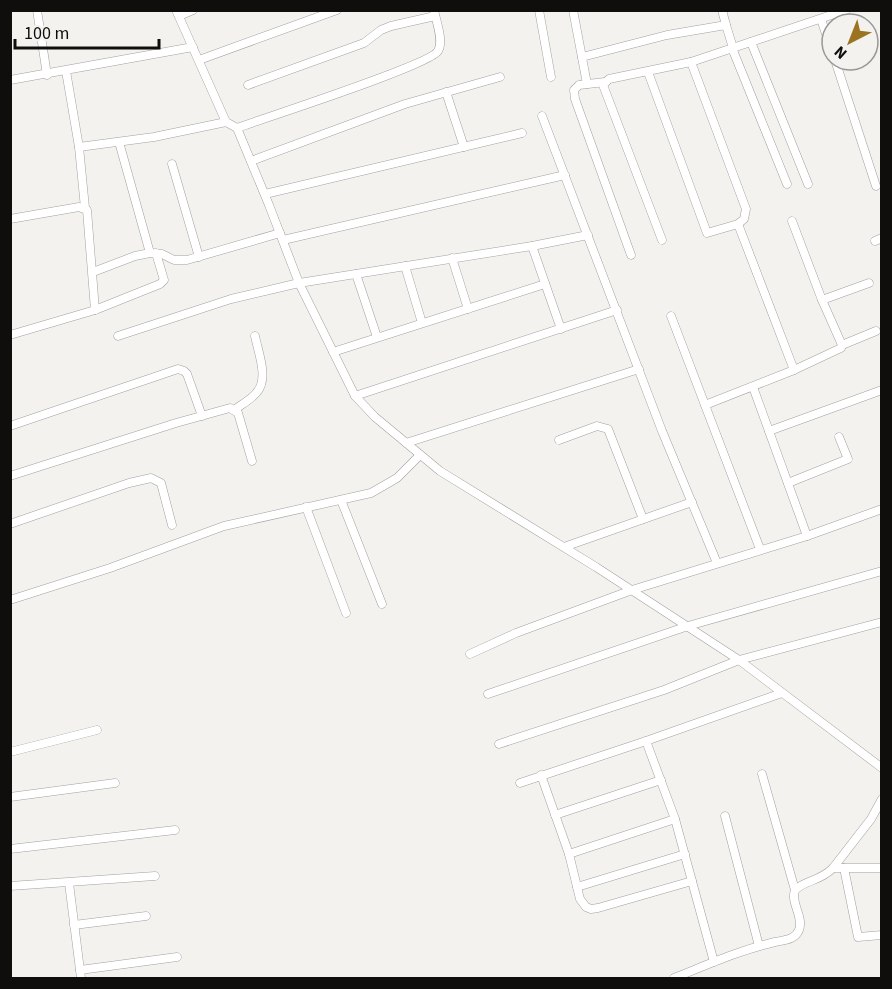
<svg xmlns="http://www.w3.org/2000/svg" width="892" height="989" viewBox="0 0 892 989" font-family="'Source Sans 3',sans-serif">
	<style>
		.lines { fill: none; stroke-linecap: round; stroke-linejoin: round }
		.street-casing { stroke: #a3a19f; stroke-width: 9 }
		.street { stroke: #fff; stroke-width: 8 }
	</style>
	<rect width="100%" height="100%" fill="#f4f2ef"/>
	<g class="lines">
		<!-- street casing -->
		<g class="street-casing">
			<g id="street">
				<polyline points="37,10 47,75"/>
				<polyline points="176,10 226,122 237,128 269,205 299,283 355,396 375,417 440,471 596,567 739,660 882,768"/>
				<polyline points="539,10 551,77"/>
				<polyline points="573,10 587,84"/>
				<polyline points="722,10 726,25"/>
				<polyline points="179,16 193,10"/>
				<polyline points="821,19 832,52"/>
				<polyline points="751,42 808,184"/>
				<polyline points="732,48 787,184"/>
				<polyline points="582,57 667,35 726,25 733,48"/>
				<polyline points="199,60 337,10"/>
				<polyline points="835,60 876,186"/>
				<polyline points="691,62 746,209 744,219 738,224"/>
				<polyline points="66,71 79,147 85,208"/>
				<polyline points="648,72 707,233 738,224 794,370"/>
				<polyline points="10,80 193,47"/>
				<polyline points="605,82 579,85 574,90 575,99 631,255"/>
				<polyline points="248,85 364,43 381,30 391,26 435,16"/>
				<polyline points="446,92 464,147"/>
				<polyline points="542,116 662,431 717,563"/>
				<path d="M237,128c27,-10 193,-63 201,-77 6,-10 -2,-30 -4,-41"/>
				<polyline points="119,142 150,253"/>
				<polyline points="79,147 154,137 226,122"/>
				<polyline points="251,161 405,104 500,77"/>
				<polyline points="172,164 199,257"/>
				<polyline points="265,194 522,133"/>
				<polyline points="10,219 79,207 87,210 95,310"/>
				<polyline points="283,240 565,175"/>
				<polyline points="662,240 603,85 609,79 691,62 846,10"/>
				<polyline points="875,241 882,238"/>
				<polyline points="532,246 561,329"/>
				<polyline points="452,258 468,309"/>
				<polyline points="405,266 422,323"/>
				<polyline points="93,272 135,256 150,253 162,254 174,260 187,260 280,233"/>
				<polyline points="356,274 377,337"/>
				<polyline points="822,300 869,283"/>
				<polyline points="671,316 760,549"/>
				<polyline points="10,335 95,310 160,284 164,280 156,253"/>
				<polyline points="118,336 231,299 299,283 532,246 588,235"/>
				<polyline points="842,345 876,331"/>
				<polyline points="333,352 545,284"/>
				<polyline points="753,387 807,536"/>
				<polyline points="355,396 617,310"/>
				<polyline points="705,405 794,370 841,348 842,345 822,300 792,221"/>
				<path d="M234,410c8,-6 18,-11 23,-18 12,-14 1,-40 -2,-56"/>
				<polyline points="10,426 178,369 184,371 187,374 202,416"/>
				<polyline points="769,431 882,390"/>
				<polyline points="559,440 597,426 608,429 643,519"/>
				<polyline points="406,443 639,369"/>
				<polyline points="10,476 176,423 230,408 238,413 252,461"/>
				<polyline points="788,483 848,459 839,437"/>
				<polyline points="341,500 382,604"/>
				<polyline points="306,507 346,613"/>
				<polyline points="10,524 129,483 151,478 161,483 172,525"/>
				<polyline points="564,547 692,502"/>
				<polyline points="10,600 110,568 224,526 371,493 397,478 420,455"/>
				<polyline points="470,654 516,633 632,590 807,536 882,509"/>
				<polyline points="488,694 688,626 882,571"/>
				<polyline points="646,741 675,819 714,962"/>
				<polyline points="499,744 664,690 739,660 882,622"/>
				<polyline points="10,752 97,730"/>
				<polyline points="762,774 795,890"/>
				<polyline points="541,775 569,854 580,899 586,907 591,909 598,908 692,881"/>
				<polyline points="520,783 646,741 782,693"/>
				<polyline points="10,797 115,783"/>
				<polyline points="555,815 661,780"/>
				<polyline points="725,816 759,946"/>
				<polyline points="10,849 175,830"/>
				<polyline points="569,854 675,819"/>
				<polyline points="833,868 871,819 882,799"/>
				<polyline points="844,868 858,937 882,935"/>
				<polyline points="69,883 81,978"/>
				<polyline points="10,886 155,876"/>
				<polyline points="577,887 685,854"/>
				<polyline points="74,925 146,916"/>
				<polyline points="80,970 177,957"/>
				<path d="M674,978c33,-13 66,-28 101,-36 9,-2 20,-2 24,-12 5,-14 -9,-27 -4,-40 12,-11 24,-8 38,-22h49"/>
			</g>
		</g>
		<!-- street -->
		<use href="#street" class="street"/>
	</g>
	<!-- border -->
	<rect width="892" height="989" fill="none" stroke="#0f0e0d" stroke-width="24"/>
	<!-- north arrow -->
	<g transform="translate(850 42) rotate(222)"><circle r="28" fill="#f4f2ef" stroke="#989795" stroke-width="1.5"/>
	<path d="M0-4.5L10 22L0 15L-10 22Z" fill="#9c7421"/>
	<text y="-9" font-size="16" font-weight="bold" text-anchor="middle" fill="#0f0e0d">N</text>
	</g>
	<!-- scale -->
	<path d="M15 39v9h144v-9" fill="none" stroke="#0f0e0d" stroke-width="3"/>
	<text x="24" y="39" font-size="18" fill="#0f0e0d" stroke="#f4f2ef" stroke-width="4.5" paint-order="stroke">100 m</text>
</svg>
